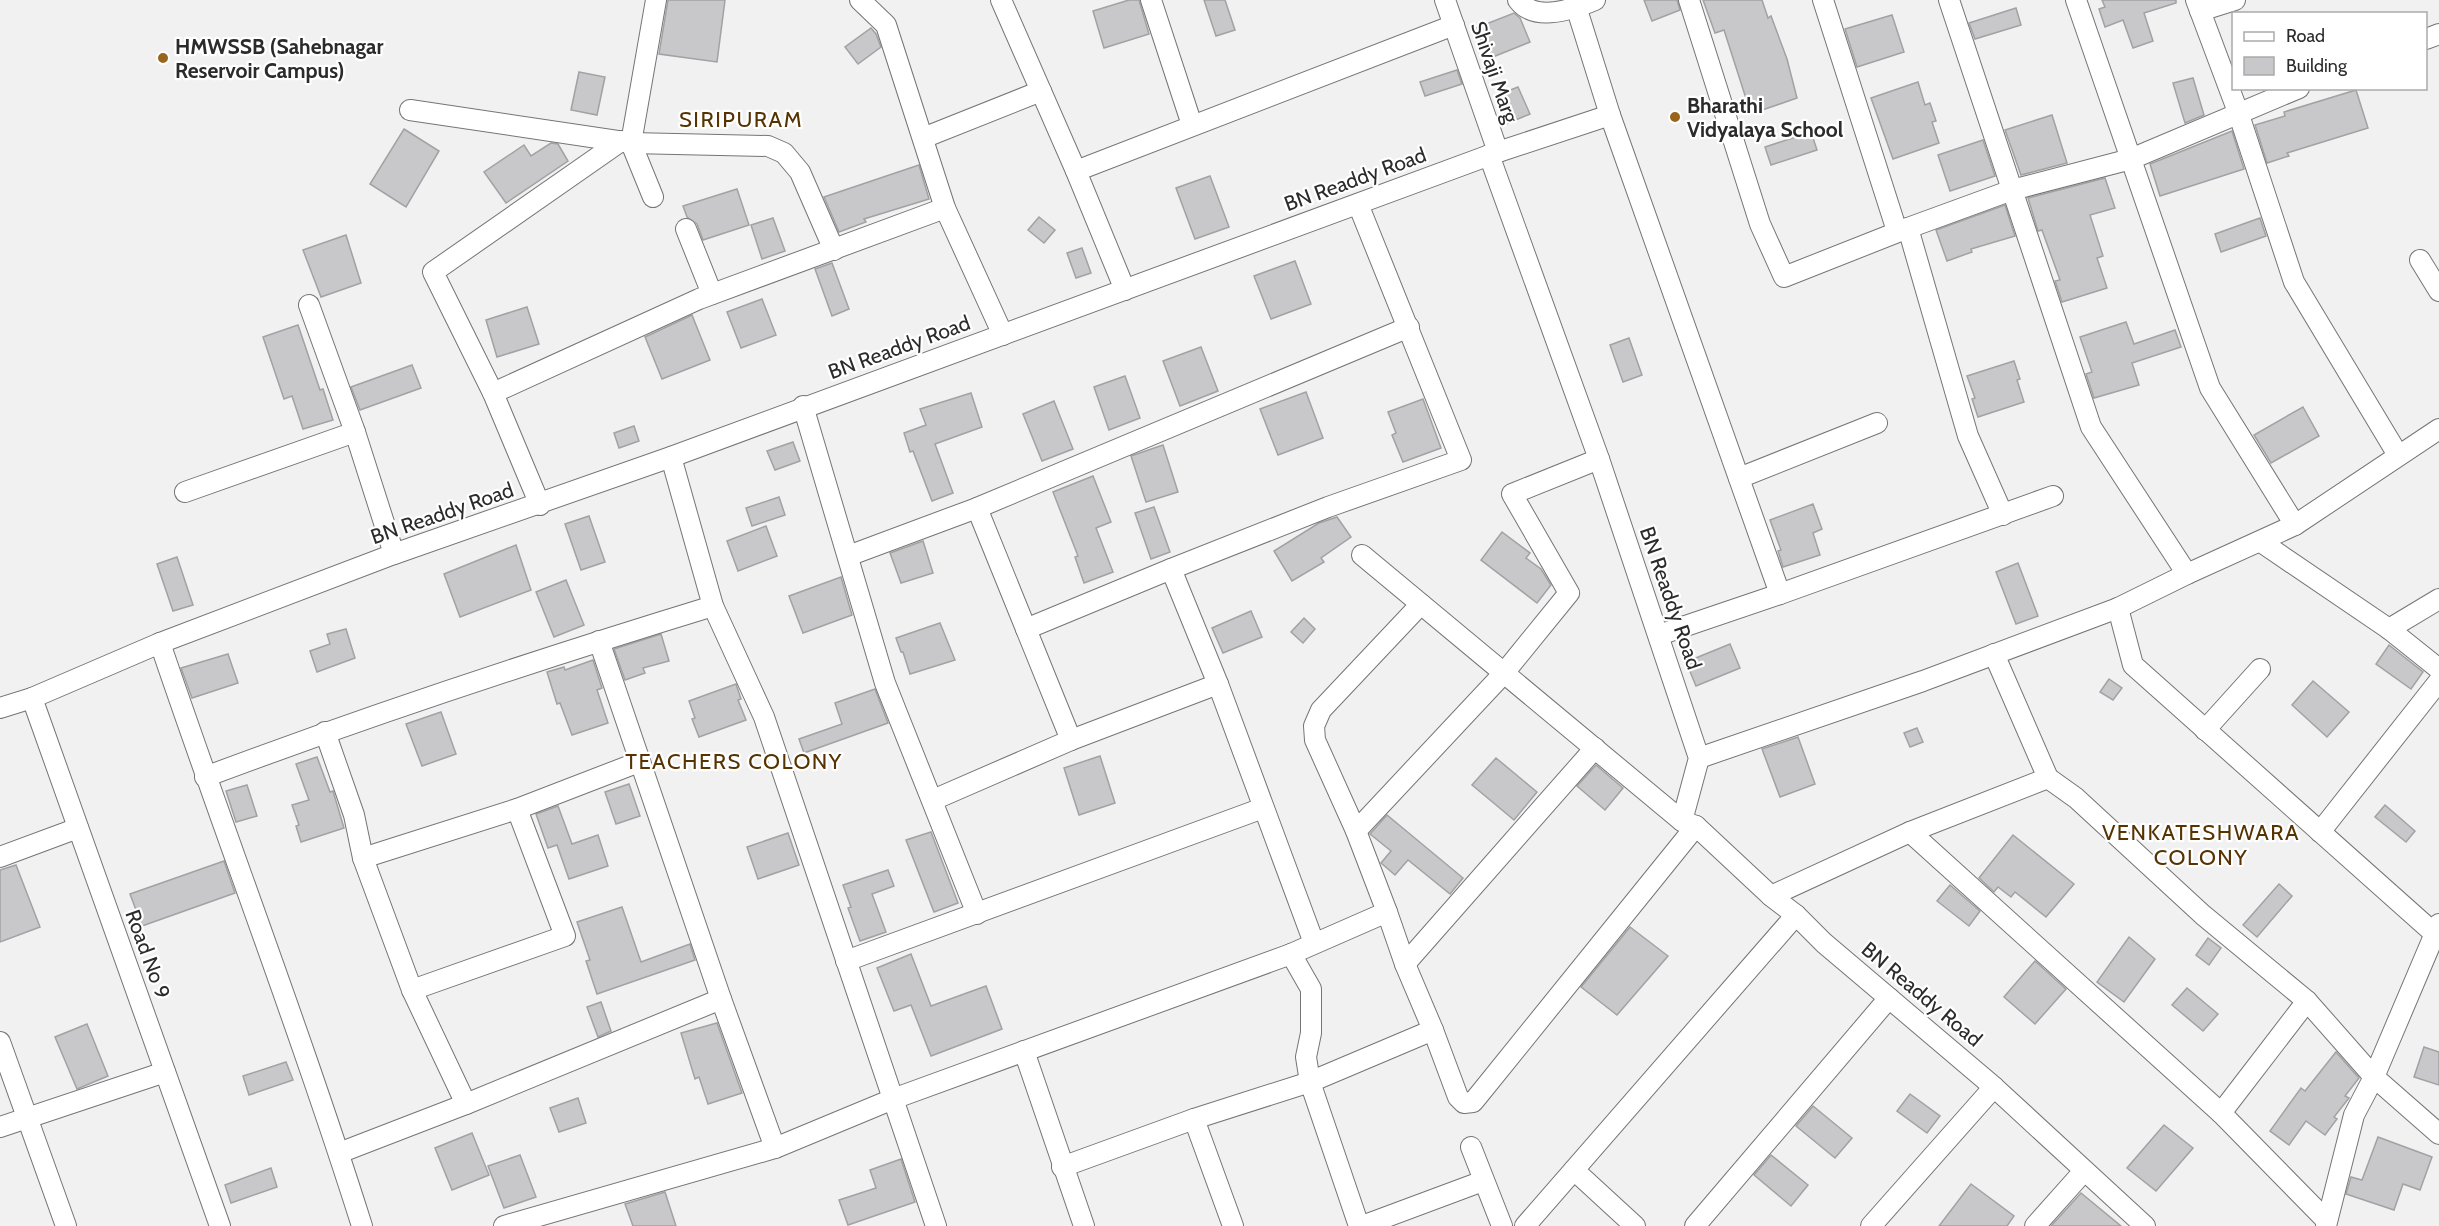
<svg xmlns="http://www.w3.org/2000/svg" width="2439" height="1226" viewBox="0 0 2439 1226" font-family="Cabin,sans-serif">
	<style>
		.building { fill: #c8c7c9; stroke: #a2a1a3; stroke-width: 1.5 }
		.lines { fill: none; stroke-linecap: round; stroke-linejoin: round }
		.minor-casing { stroke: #757576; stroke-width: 22 }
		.minor { stroke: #fff; stroke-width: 20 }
		.poi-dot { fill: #99641c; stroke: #fff; stroke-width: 2 }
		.labels { text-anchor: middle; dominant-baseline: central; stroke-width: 4.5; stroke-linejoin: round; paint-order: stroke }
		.poi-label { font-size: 21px; font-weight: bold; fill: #2b2b2b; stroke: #fff; text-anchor: start }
		.street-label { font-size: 21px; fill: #2b2b2b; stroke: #fff }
		.neighbourhood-label { font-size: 22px; letter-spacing: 1.5px; fill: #563300; stroke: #fff }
	</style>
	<rect width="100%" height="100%" fill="#f1f1f2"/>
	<!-- building -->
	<g class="building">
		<polygon points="668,0 725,0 717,62 659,54"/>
		<polygon points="1129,0 1139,0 1149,34 1104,48 1093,11"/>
		<polygon points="1204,0 1225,0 1235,30 1216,36"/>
		<polygon points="1644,0 1677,0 1680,10 1652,21"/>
		<polygon points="1703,0 1762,0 1768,18 1771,16 1787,59 1797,98 1751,114 1724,30 1715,33"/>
		<polygon points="2102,0 2176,0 2176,3 2144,13 2153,41 2133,48 2123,20 2105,27 2099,9 2105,7"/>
		<polygon points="2016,8 2021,25 1975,39 1969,23"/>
		<polygon points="1514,13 1520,18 1530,42 1488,59 1476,28"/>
		<polygon points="1892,15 1904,52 1857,67 1845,29"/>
		<polygon points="871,28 876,34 881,47 858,64 845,47"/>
		<polygon points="1457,70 1462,84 1425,96 1420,82"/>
		<polygon points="579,72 605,77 597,115 571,110"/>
		<polygon points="2193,78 2204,115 2185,123 2173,83"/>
		<polygon points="1918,82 1925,105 1930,103 1936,121 1932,122 1939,143 1893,159 1871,98"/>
		<polygon points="1518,87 1530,114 1506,124 1495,96"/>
		<polygon points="2356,90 2368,128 2287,153 2289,156 2267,163 2255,125 2285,116 2284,112"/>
		<polygon points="2052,115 2067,163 2021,175 2005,130"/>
		<polygon points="404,129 439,151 406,207 370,184"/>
		<polygon points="2232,131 2244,169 2160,196 2150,164"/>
		<polygon points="1811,132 1817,150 1771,165 1765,147"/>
		<polygon points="1983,140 1995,176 1950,191 1938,155"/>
		<polygon points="551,143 558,144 568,161 506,203 484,172 524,145 531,156"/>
		<polygon points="919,165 929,199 864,219 866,222 839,232 824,197"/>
		<polygon points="1210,176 1229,227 1195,239 1176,188"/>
		<polygon points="2105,178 2115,208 2090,215 2103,256 2097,258 2107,288 2062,302 2055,281 2060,280 2042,230 2038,231 2028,198"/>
		<polygon points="737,189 749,225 703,240 697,224 687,217 683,206"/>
		<polygon points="2005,205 2015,236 1971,249 1972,252 1947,261 1936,230"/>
		<polygon points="1039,217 1055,230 1044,243 1028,230"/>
		<polygon points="773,218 785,251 762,259 751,225"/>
		<polygon points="2260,218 2266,236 2221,252 2215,234"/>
		<polygon points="346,235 361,283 321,297 303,250"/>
		<polygon points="1082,248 1091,273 1076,278 1067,253"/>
		<polygon points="1295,261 1311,304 1271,319 1254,276"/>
		<polygon points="832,263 849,309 832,316 815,269"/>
		<polygon points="762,299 776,335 741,348 727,312"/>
		<polygon points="527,307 539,344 497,357 486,320"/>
		<polygon points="692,315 710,360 662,379 645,337"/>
		<polygon points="2126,322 2134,344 2175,330 2181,347 2132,363 2139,385 2094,398 2086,374 2092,372 2080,337"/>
		<polygon points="298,325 320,390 323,389 333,420 303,429 292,396 284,399 263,337"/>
		<polygon points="1629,338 1642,375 1623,382 1610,345"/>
		<polygon points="1201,347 1218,391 1180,406 1163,361"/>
		<polygon points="2014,361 2020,379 2017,380 2024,402 1978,417 1972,399 1975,398 1967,376"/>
		<polygon points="412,365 421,388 360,410 351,387"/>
		<polygon points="1125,376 1140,418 1109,430 1094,387"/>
		<polygon points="1306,392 1323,438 1278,455 1260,409"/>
		<polygon points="971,393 982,427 935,444 953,493 932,501 913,451 910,452 904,433 926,425 920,409"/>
		<polygon points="1423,399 1441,448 1403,462 1392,435 1396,433 1388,412"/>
		<polygon points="1054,401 1073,449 1042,461 1023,414"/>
		<polygon points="2303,407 2319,436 2271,463 2254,435"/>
		<polygon points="634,426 639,441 619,448 614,433"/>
		<polygon points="793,442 800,461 775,470 767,451"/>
		<polygon points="1163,445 1178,492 1146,502 1131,456"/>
		<polygon points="1093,476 1111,522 1096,528 1113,572 1084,583 1075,557 1078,556 1053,492"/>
		<polygon points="779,497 785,515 752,526 746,508"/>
		<polygon points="1813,504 1822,529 1813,533 1820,555 1783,567 1778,551 1781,550 1770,520"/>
		<polygon points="1154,507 1170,552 1151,559 1135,513"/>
		<polygon points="589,516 605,562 581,570 565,524"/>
		<polygon points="1337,517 1351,537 1321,558 1324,562 1292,581 1274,551 1319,523"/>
		<polygon points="766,526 777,556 738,571 727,541"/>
		<polygon points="1502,532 1530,553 1526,558 1541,569 1551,585 1537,603 1481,560"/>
		<polygon points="923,541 933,573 901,583 890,553"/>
		<polygon points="516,545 531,590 460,617 444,574"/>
		<polygon points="177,557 193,605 173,611 157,564"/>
		<polygon points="2018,563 2038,616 2016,624 1996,572"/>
		<polygon points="841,577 852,615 803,633 789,596"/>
		<polygon points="566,580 584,625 554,637 536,592"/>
		<polygon points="1251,611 1262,637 1223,653 1212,628"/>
		<polygon points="1304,618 1315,629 1303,643 1291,632"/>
		<polygon points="940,623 955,660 910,674 903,652 901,652 896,638"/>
		<polygon points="346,629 355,658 317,672 310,651 330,644 327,634"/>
		<polygon points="661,634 669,661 643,668 645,673 625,680 614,649"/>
		<polygon points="1730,644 1740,668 1696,686 1686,662"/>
		<polygon points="2389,645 2423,672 2411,689 2376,664"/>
		<polygon points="228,654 238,683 192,698 181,668"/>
		<polygon points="593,660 602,688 597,690 608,723 572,735 560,703 557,704 547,672 564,667 565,670"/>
		<polygon points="2109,679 2122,688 2113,700 2100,692"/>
		<polygon points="2313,681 2349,712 2327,737 2292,705"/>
		<polygon points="736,684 741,699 738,700 746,720 699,737 692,719 695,718 689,701"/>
		<polygon points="875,689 888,723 804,753 799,739 842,724 835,703"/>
		<polygon points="441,712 456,754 422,766 406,724"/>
		<polygon points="1917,728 1923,742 1910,747 1904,733"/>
		<polygon points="1798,737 1815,784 1780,797 1762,749"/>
		<polygon points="1100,756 1115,803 1079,815 1064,768"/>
		<polygon points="317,757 330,792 333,791 344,828 301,842 296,826 299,825 292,805 309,800 296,764"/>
		<polygon points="1496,758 1537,792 1514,820 1472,785"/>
		<polygon points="1596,765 1623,788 1605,810 1577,786"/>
		<polygon points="629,784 640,816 616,824 605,792"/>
		<polygon points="247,785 257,816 236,822 226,791"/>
		<polygon points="2385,805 2415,831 2406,842 2375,817"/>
		<polygon points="558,806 572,844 598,835 608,866 569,879 557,845 548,848 536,814"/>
		<polygon points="1387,815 1463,878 1450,894 1408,860 1395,875 1381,863 1391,851 1370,834"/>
		<polygon points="931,832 958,903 934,912 906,840"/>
		<polygon points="788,833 799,865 758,879 747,847"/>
		<polygon points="2013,835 2074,884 2046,917 2015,892 2011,897 1998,887 1994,892 1979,878"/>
		<polygon points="224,861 235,893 142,926 130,894"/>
		<polygon points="16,865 40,927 0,942 0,870"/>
		<polygon points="888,870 894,886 872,894 886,932 860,941 848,908 851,907 843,885"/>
		<polygon points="2279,884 2292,896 2257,937 2243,925"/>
		<polygon points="1950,885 1980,911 1969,926 1937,901"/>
		<polygon points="622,907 641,962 690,944 695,960 597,994 586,961 590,960 577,922"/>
		<polygon points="1630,927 1668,956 1617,1015 1581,987"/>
		<polygon points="2129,937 2155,959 2124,1002 2097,982"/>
		<polygon points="2208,938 2221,948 2209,965 2196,955"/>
		<polygon points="911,954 931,1006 986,986 1002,1029 931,1056 911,1005 894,1011 877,968"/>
		<polygon points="2035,961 2066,989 2035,1024 2004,997"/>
		<polygon points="2187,988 2218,1014 2203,1031 2172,1005"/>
		<polygon points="601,1002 611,1031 598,1037 587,1007"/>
		<polygon points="717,1023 742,1093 708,1104 699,1077 695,1079 681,1033"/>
		<polygon points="87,1024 108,1076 77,1089 55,1037"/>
		<polygon points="2424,1047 2439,1052 2439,1085 2414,1077"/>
		<polygon points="2336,1052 2359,1078 2345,1096 2349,1098 2334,1117 2337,1119 2325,1135 2306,1121 2289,1145 2270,1131 2301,1088 2305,1091"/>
		<polygon points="286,1062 293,1080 249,1095 243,1076"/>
		<polygon points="1910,1094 1940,1116 1927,1133 1897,1111"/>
		<polygon points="578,1098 586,1123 559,1132 550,1108"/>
		<polygon points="1813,1106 1852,1138 1835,1158 1796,1126"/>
		<polygon points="2164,1125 2193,1148 2156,1191 2127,1168"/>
		<polygon points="472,1133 489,1175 452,1190 435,1148"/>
		<polygon points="2378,1137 2432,1157 2420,1190 2403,1184 2394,1210 2346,1194 2351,1177 2362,1180"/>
		<polygon points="520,1155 536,1197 504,1208 488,1166"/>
		<polygon points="1771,1155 1808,1185 1791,1206 1754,1175"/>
		<polygon points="901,1159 915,1202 848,1225 839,1200 876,1188 870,1170"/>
		<polygon points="271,1168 277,1187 231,1203 225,1185"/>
		<polygon points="1971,1184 2014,1216 2007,1226 1939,1226"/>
		<polygon points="665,1192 676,1226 633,1226 625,1204"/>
		<polygon points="2081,1193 2121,1226 2051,1226"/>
	</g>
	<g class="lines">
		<!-- minor casing -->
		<g class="minor-casing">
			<g id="minor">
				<polyline points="860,0 886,25 945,208 1003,335"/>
				<polyline points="1001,0 1076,171 1125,290"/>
				<polyline points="1151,0 1192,125"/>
				<path d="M1518,0c17,23 56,9 77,0"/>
				<polyline points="1574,0 1610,115 1780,594 1659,635"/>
				<polyline points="1689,0 1760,224 1784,277 1908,228"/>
				<polyline points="1823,0 1897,231"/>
				<polyline points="1949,0 2091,427 2187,574"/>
				<polyline points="2076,0 2210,388 2295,525"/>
				<polyline points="2196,0 2238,112 2294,282 2398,455"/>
				<polyline points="2200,11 2235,0"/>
				<polyline points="2426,39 2439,34"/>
				<polyline points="410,110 631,143 768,146 784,153 800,172 834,250"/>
				<polyline points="923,138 1041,91"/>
				<polyline points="1498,152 1610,115"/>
				<polyline points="1489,155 1599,459 1699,758 1682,821"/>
				<polyline points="1076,171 1454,25"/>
				<polyline points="653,197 631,143 656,0"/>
				<polyline points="686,229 712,294"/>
				<polyline points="2420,260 2439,291"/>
				<polyline points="309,305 355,432 394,554"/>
				<polyline points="493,393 699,299 945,208"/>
				<polyline points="803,406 885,683 977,914"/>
				<polyline points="671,457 713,606 764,717 936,1226"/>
				<polyline points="1739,478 1877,423"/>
				<polyline points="185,492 355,432"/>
				<polyline points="540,505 493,393 433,272 621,141"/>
				<polyline points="977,508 1071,740"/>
				<polyline points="2003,515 1968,436 1908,228 2012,190 2131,159 2299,88"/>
				<polyline points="2261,542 2389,629 2439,669"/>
				<polyline points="1362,555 1682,821 1696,826 1771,896 1796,915 1824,943 1994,1087 2145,1226"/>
				<polyline points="848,556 977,508 1409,327"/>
				<polyline points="1171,569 1328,507 1461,460 1358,204"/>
				<polyline points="1780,594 2053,496"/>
				<polyline points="1421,604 1321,710 1314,726 1315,740 1356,831 1387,912 1405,964 1433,1030 1458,1097 1464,1103 1473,1102 1482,1091 1696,826"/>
				<polyline points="2118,608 2133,665 2435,934"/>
				<polyline points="1026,629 1171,569 1218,684"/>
				<polyline points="2389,629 2439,599"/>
				<polyline points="599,641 721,999 775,1148"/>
				<path d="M160,643c66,195 140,387 202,583"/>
				<polyline points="1994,654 2048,778"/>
				<polyline points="32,698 220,1226"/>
				<polyline points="0,708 32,698 160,643 394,554 671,457 1498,152 1445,0"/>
				<polyline points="2205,730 2260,669"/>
				<polyline points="325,732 354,815 363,858 412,990 466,1104"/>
				<polyline points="1699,758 1923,681 2118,608 2187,574 2295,525 2439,429"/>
				<path d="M205,777c168,-63 338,-119 508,-171"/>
				<polyline points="933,800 1071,740 1218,684 1314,943"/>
				<polyline points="1356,831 1504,673 1569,593 1512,494 1599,459"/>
				<polyline points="1910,832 2221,1113 2326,1220"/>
				<polyline points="2320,832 2439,681"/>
				<polyline points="0,857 78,828"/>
				<polyline points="363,858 517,809 639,762"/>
				<polyline points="1771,896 1910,832 2048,778 2076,798 2203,915 2307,1001 2374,1077 2354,1115 2326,1226"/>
				<polyline points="2439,924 2374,1077 2439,1134"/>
				<polyline points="1291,954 1311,989 1311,1033 1306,1057 1310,1082 1359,1226"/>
				<polyline points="846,961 1263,808"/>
				<polyline points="1405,964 1595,748"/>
				<polyline points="412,990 565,936 517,809"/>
				<polyline points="0,1042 66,1226"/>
				<polyline points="1024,1051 1084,1226"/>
				<polyline points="2221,1113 2307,1001"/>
				<polyline points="1194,1119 1233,1226"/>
				<polyline points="0,1127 165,1072"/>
				<polyline points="1471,1147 1502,1226"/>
				<polyline points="339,1153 466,1104 721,999"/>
				<polyline points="1062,1167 1194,1119 1310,1082 1433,1030"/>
				<polyline points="1574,1170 1635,1226"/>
				<polyline points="504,1226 775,1148 893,1099 1291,954 1387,912"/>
				<polyline points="1362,1226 1483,1181"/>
				<polyline points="1525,1226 1796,915"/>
				<polyline points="1695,1226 1889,998"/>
				<polyline points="1871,1226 1994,1087"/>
				<polyline points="2035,1226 2084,1171"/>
			</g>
		</g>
		<!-- minor -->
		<use href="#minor" class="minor"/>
	</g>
	<!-- markers -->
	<g class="poi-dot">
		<circle cx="163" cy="58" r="6"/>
		<circle cx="1675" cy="117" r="6"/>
	</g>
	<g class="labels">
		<!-- poi labels -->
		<g class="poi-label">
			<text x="175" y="46">HMWSSB (Sahebnagar<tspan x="175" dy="24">Reservoir Campus)</tspan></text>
			<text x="1687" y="105">Bharathi<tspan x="1687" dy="24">Vidyalaya School</tspan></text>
		</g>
		<!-- street labels -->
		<g class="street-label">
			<text transform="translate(1495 72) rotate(71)">Shivaji Marg</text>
			<text transform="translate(1355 179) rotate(-20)">BN Readdy Road</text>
			<text transform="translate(899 347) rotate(-20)">BN Readdy Road</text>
			<text transform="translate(442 513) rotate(-19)">BN Readdy Road</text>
			<text transform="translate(1671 598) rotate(71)">BN Readdy Road</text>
			<text transform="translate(148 954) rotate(70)">Road No 9</text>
			<text transform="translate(1922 994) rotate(40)">BN Readdy Road</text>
		</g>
		<!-- neighbourhood labels -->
		<g class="neighbourhood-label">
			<text x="741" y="119">SIRIPURAM</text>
			<text x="734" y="761">TEACHERS COLONY</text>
			<text x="2201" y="832">VENKATESHWARA<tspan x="2201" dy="25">COLONY</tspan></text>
		</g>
	</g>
	<!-- legend -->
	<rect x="2232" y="12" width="195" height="78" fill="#ffffff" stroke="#aaaaaa" stroke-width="1.5"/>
	<rect x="2244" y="32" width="30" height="9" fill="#ffffff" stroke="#aaaaaa" stroke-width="1.5"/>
	<text x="2286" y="42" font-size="18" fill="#2b2b2b">Road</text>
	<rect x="2244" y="57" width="30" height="18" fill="#c8c7c9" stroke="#aaaaaa" stroke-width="1.5"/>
	<text x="2286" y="72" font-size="18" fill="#2b2b2b">Building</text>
</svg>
